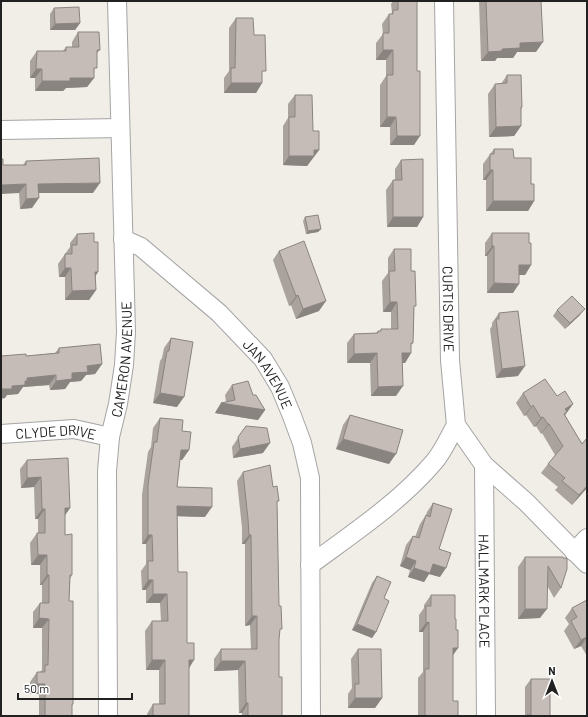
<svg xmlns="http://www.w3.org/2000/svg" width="588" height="717" viewBox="0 0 588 717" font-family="Barlow,sans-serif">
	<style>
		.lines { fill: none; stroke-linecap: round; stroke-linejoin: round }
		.street-casing { stroke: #a5a5a5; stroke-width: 20 }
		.street { stroke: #fff; stroke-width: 18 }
		.wall { fill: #a9a29d }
		.shaded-wall { fill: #8a8480 }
		.building { fill: #c5bcb7; stroke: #8a8480 }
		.labels { text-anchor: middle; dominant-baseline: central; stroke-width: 4; stroke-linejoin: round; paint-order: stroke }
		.street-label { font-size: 14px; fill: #212121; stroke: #fff }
	</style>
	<rect width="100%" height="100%" fill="#f1ede7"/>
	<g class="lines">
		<!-- street casing -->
		<g class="street-casing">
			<g id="street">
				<path id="s1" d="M444,1l6,359 6,65 28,40 42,37 61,62"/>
				<polyline points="1,130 120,128"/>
				<path id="s2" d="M123,239l18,8 78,66 44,46 17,28 12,29 10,27 8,35 1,238"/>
				<path id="s3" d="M1,434l73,-5 36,8"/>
				<path id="s4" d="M484,465l2,251"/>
				<polyline points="574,552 587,538"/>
				<path d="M310,565c43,-32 89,-62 124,-103 9,-10 15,-25 22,-37"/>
				<path id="s5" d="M108,716l-1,-245 3,-34 8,-33 6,-39 2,-33 -9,-331"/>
			</g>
		</g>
		<!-- street -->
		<use href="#street" class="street"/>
	</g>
	<!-- wall -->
	<g class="wall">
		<polygon points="393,1 417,1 414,145 390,145 390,127 380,127 380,85 386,76 386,60 376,60 376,43 383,34 382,24 389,14 391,14 392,13 391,4"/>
		<polygon points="479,1 541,1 536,52 517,52 513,58 497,58 495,61 481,61"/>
		<polygon points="54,8 80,23 75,30 50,30 50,14"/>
		<polygon points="236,18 254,35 262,83 256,93 224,93 224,78 229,71 229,28"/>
		<polygon points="78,32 100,50 97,53 94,72 94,78 87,87 66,88 63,91 35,91 35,78 30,78 30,61 37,51 63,51 66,47 72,47 72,42"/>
		<polygon points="507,75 522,107 521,110 521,126 514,136 489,137 488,94 495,84 501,84"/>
		<polygon points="295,95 313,131 319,150 307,166 283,165 283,126 288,118 288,104"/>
		<polygon points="494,149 514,158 531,184 534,201 528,211 486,211 486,180 483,180 483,164"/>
		<polygon points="401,160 423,217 417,227 387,227 386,190 393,180 395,180 395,169"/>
		<polygon points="26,161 93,193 38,193 32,208 20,209 19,193 3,165 23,165"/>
		<polygon points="305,217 321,229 318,232 306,234 303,221"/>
		<polygon points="492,233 529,243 531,265 525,275 519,275 513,293 487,293 487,256 485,256 485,243"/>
		<polygon points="77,234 95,276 96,290 89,300 65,300 65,277 59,277 58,264 70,247 70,243"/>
		<polygon points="394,249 411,271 414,309 413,343 411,345 411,353 405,363 402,363 396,396 371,396 370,363 347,363 347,343 354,334 376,333 378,331 380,331 381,329 391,329 391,312 383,312 382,281 388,273 388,258"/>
		<polygon points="279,251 319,311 296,319 291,305 289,306 273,260"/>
		<polygon points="557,310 580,315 565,329 553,316"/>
		<polygon points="499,313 518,376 496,378 490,329 492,326 492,323"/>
		<polygon points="171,338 177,407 153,403 160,361 162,358 164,348"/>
		<polygon points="59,348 102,364 95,374 86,375 81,381 70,382 65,389 50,390 49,385 23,387 18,394 7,395 5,398 26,356 55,353"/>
		<polygon points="232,385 253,395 265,410 258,420 215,413 221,403 226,402 225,395"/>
		<polygon points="523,393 557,396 573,404 565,415 582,444 587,438 587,488 572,505 555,490 558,487 541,473 555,455 542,433 541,434 536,426 534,427 526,415 524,416 516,403"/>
		<polygon points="350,415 389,464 336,449 343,425"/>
		<polygon points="160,418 182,431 189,450 182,460 180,460 177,487 205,517 177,516 178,572 189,667 189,716 147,716 147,714 153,704 159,704 159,670 146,670 145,631 152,621 161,621 160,603 146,603 146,590 142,590 141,571 146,564 146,544 142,544 142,495 148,452 151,447 153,428"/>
		<polygon points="246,426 263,453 233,458 232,447"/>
		<polygon points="27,460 70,508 65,515 65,535 72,575 70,579 69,601 73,704 72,706 72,716 39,716 39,694 30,694 30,682 37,672 40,672 42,670 42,628 33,628 33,612 40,603 42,603 42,585 40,585 40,565 31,565 30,543 37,533 38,533 38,519 35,519 34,487 21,488 20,469"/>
		<polygon points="243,472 273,487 277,502 279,633 279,677 282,716 242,716 242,713 239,713 238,670 214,671 214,659 221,649 251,649 250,625 245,626 245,544 242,544 242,528 237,481"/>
		<polygon points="433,503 439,549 440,577 429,574 424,582 408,577 410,570 400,566 406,545 413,536 415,537 420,524 426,515 427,512"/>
		<polygon points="525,557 563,557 561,588 554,598 548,587 540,618 518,619 518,567"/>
		<polygon points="377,576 384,598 376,632 372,638 352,630 372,583"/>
		<polygon points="431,595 455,619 458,648 453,655 453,701 458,716 418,716 418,678 423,672 423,632 419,632 419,615 424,608 424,605"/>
		<polygon points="587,600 587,656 581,646 574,649 564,631 569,624 565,618 572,608"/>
		<polygon points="358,649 382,698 375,708 348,708 348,694 352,688 351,659"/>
		<polygon points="531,679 550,716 525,716 525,687"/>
	</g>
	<!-- shaded-wall -->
	<g class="shaded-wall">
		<polygon points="80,23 75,30 50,30 55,24"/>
		<polygon points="543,42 536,52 517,52 513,58 497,58 495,61 481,61 488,52 502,49 520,43"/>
		<polygon points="383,50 393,50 386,60 376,60"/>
		<polygon points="36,69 42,69 35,78 30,78"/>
		<polygon points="70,78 94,78 87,87 66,88 63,91 35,91 42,81"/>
		<polygon points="231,83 262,83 256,93 224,93"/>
		<polygon points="387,117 396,117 390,127 380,127"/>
		<polygon points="521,126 514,136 489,137 496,127"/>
		<polygon points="397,136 420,136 414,145 390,145"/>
		<polygon points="314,150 319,150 307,166 283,165 289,156"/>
		<polygon points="490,170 493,170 486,180 483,180"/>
		<polygon points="100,183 93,193 31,193 38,184"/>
		<polygon points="26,184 19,193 1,194 1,185"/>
		<polygon points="39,198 32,208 20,209 26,199"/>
		<polygon points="493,201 534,201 528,211 486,211"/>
		<polygon points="393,217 423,217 417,227 387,227"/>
		<polygon points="321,229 318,232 306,234 308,231"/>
		<polygon points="492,246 494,246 487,256 485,256"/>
		<polygon points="519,265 531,265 525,275 512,275"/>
		<polygon points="65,268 71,268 65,277 59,277"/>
		<polygon points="95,272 98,272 92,282"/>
		<polygon points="494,283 519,284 513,293 487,293"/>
		<polygon points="96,290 89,300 65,300 72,291"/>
		<polygon points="298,295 291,305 289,306 296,296"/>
		<polygon points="326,301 319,311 296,319 303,309"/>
		<polygon points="390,302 397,302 391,312 383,312"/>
		<polygon points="585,309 580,315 565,329 570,323"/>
		<polygon points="377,353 370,363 347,363 354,354"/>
		<polygon points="402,353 411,353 405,363 395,363"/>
		<polygon points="102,364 95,374 86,375 81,381 70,382 65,389 50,390 56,381 87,366"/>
		<polygon points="525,366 518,376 496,378 502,369"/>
		<polygon points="56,375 49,385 23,387 18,394 7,395 5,398 1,399 1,389 27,378"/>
		<polygon points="403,386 396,396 371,396 378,387"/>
		<polygon points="160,393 184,397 177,407 153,403"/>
		<polygon points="221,403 265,410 258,420 215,413"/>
		<polygon points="573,404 560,422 565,409"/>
		<polygon points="533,405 526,415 524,416 531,407"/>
		<polygon points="543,417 536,426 534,427 541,418"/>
		<polygon points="548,424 549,424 542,433 541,434"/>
		<polygon points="343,439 396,454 389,464 336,449"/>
		<polygon points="270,443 263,453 233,458 240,449"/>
		<polygon points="181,450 189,450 182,460 174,459"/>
		<polygon points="41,477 34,487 21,488 27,478"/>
		<polygon points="587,486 587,488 572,505 579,495"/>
		<polygon points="177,506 212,507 205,517 170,516"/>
		<polygon points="65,508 70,508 63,518"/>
		<polygon points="42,509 45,509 38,519 35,519"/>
		<polygon points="148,535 152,535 146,544 142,544"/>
		<polygon points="249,535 251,535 245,544 242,544"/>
		<polygon points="38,555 47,555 40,565 31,565"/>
		<polygon points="406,557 416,561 410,570 400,566"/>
		<polygon points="433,564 446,568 440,577 429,574 424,582 408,577 414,568"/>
		<polygon points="47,575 49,575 42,585 40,585"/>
		<polygon points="148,580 153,580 146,590 142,590"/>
		<polygon points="153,594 167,594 160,603 146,603"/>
		<polygon points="525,609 547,609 540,618 518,619"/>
		<polygon points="252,616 257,616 250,625 245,626"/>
		<polygon points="39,618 49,619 42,628 33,628"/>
		<polygon points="429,622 423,632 419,632 426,623"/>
		<polygon points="357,624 376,632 372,638 352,630"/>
		<polygon points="587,637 581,646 574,649 581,640"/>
		<polygon points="453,648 458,648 451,658"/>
		<polygon points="152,660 165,660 159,670 146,670"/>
		<polygon points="189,660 194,660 188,670"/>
		<polygon points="221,661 245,661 238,670 214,671"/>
		<polygon points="37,684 45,684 39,694 30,694"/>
		<polygon points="355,698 382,698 375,708 348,708"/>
		<polygon points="246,703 248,703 242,713 239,713"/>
	</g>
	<!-- building -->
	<g class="building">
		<polygon points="398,1 417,1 417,71 420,71 420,136 397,136 396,117 387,117 387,75 393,75 393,50 383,50 383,33 389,33 389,14 393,14 393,10 398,10"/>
		<polygon points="486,1 541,1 543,42 520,43 520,48 502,49 502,51 488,52"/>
		<polygon points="79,7 80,23 55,24 54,8"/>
		<polygon points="236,18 253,18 254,35 265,35 266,71 262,71 262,83 231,83 231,68 235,68"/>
		<polygon points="78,32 99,32 100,50 97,50 97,68 94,68 94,78 70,78 70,81 42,81 42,69 36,69 37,51 66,51 66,47 79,47"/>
		<polygon points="507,75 521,75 522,107 521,107 521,126 496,127 495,84 507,83"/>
		<polygon points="295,95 312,95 313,131 319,131 319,150 314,150 314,156 289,156 289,117 295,117"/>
		<polygon points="494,149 513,149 514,158 531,158 531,184 534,184 534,201 493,201 493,170 490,170 490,154 494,154"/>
		<polygon points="99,158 100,183 38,184 39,198 26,199 26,184 1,185 1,159 3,159 3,165 26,165 26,161"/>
		<polygon points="423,159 423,217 393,217 393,180 402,180 401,160"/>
		<polygon points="318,215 321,229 308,231 305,217"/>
		<polygon points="94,233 94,242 98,242 98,272 95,272 96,290 72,291 71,268 65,268 65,254 72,254 72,245 77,245 77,234"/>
		<polygon points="492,233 529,233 529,243 531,243 531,265 519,265 519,284 494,283 494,246 492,246"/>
		<polygon points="304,241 326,301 303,309 298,295 296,296 279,251"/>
		<polygon points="394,249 411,249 411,271 415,271 416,306 414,306 413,343 411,343 411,353 402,353 403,386 378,387 377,353 354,354 354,334 378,333 378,331 381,331 381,329 398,329 397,302 390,302 389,271 395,271"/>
		<polygon points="572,296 585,309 570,323 557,310"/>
		<polygon points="518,311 525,366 502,369 496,319 499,319 499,313"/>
		<polygon points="171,338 193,342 184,397 160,393 167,351 169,351"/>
		<polygon points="100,344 102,364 87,366 88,372 72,373 72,379 56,381 56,375 27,378 27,381 25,381 25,385 12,386 12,389 1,389 1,356 26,354 26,356 59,353 59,348"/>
		<polygon points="545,379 557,396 565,391 573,404 565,409 567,412 564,414 582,444 587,438 587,486 579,495 562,481 565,478 548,464 563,446 549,424 548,424 543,417 541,418 533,405 531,407 523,393"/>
		<polygon points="248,381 253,395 256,395 265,410 221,403 235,400 232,385"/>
		<polygon points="350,415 403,430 396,454 343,439"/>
		<polygon points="160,418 183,420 182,431 191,432 189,450 181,450 177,487 212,488 212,507 177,506 178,572 187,572 187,643 194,643 194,660 189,660 189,716 153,716 153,704 165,704 165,660 152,660 152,621 168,621 167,594 153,594 153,580 148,580 148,561 153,561 152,535 148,535 148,485 154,442 157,442"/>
		<polygon points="246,426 267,428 270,443 240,449 238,437"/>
		<polygon points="68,458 70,508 65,508 65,535 72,534 72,575 70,575 69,601 73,601 73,704 72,704 72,716 45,716 45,684 37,684 37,672 45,672 45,665 48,665 49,619 39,618 40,603 49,603 49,575 47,575 47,555 38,555 37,533 45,533 45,509 42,509 41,477 27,478 27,460"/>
		<polygon points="270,465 273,487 277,486 279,501 277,501 279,606 281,606 282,629 280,629 279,640 279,677 282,677 282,716 248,716 248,703 246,703 245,661 221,661 221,649 257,649 257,616 252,616 251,535 249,535 248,519 243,472"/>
		<polygon points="433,503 452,509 439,549 451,553 446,568 433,564 430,573 414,568 416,561 406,557 413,536 419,538 426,515 430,517"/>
		<polygon points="525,557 563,557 563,558 567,558 567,569 561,588 548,566 547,609 525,609"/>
		<polygon points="377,576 391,582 384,598 389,601 376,632 357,624"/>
		<polygon points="431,595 455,595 455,619 456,619 456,630 458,630 458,648 453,648 453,701 458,701 458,716 425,716 425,669 429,669 429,622 426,623 426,606 431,606"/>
		<polygon points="587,600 587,637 581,640 571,621 577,617 572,608"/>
		<polygon points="358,649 381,649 382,698 355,698 355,684 359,684"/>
		<polygon points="531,679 550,679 550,716 527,716 527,715 531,715"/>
	</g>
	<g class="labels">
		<!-- street labels -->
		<g class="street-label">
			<text stroke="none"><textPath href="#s1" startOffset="308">CURTIS DRIVE</textPath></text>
			<text stroke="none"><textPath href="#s5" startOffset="358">CAMERON AVENUE</textPath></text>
			<text stroke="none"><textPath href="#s2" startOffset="201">JAN AVENUE</textPath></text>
			<text stroke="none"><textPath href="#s3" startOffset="55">CLYDE DRIVE</textPath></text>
			<text stroke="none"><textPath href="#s4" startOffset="126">HALLMARK PLACE</textPath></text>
		</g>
	</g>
	<!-- border -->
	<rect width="588" height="717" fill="none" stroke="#212121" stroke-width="4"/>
	<!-- north arrow -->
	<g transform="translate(552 681)" stroke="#ffffff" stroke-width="3" paint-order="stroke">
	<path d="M0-3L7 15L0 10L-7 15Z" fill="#212121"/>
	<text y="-6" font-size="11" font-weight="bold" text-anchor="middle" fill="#212121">N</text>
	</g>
	<!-- scale -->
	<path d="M18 693v6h114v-6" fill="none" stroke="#212121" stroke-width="2"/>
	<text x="24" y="693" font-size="12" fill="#212121" stroke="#ffffff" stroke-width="3" paint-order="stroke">50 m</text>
</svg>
